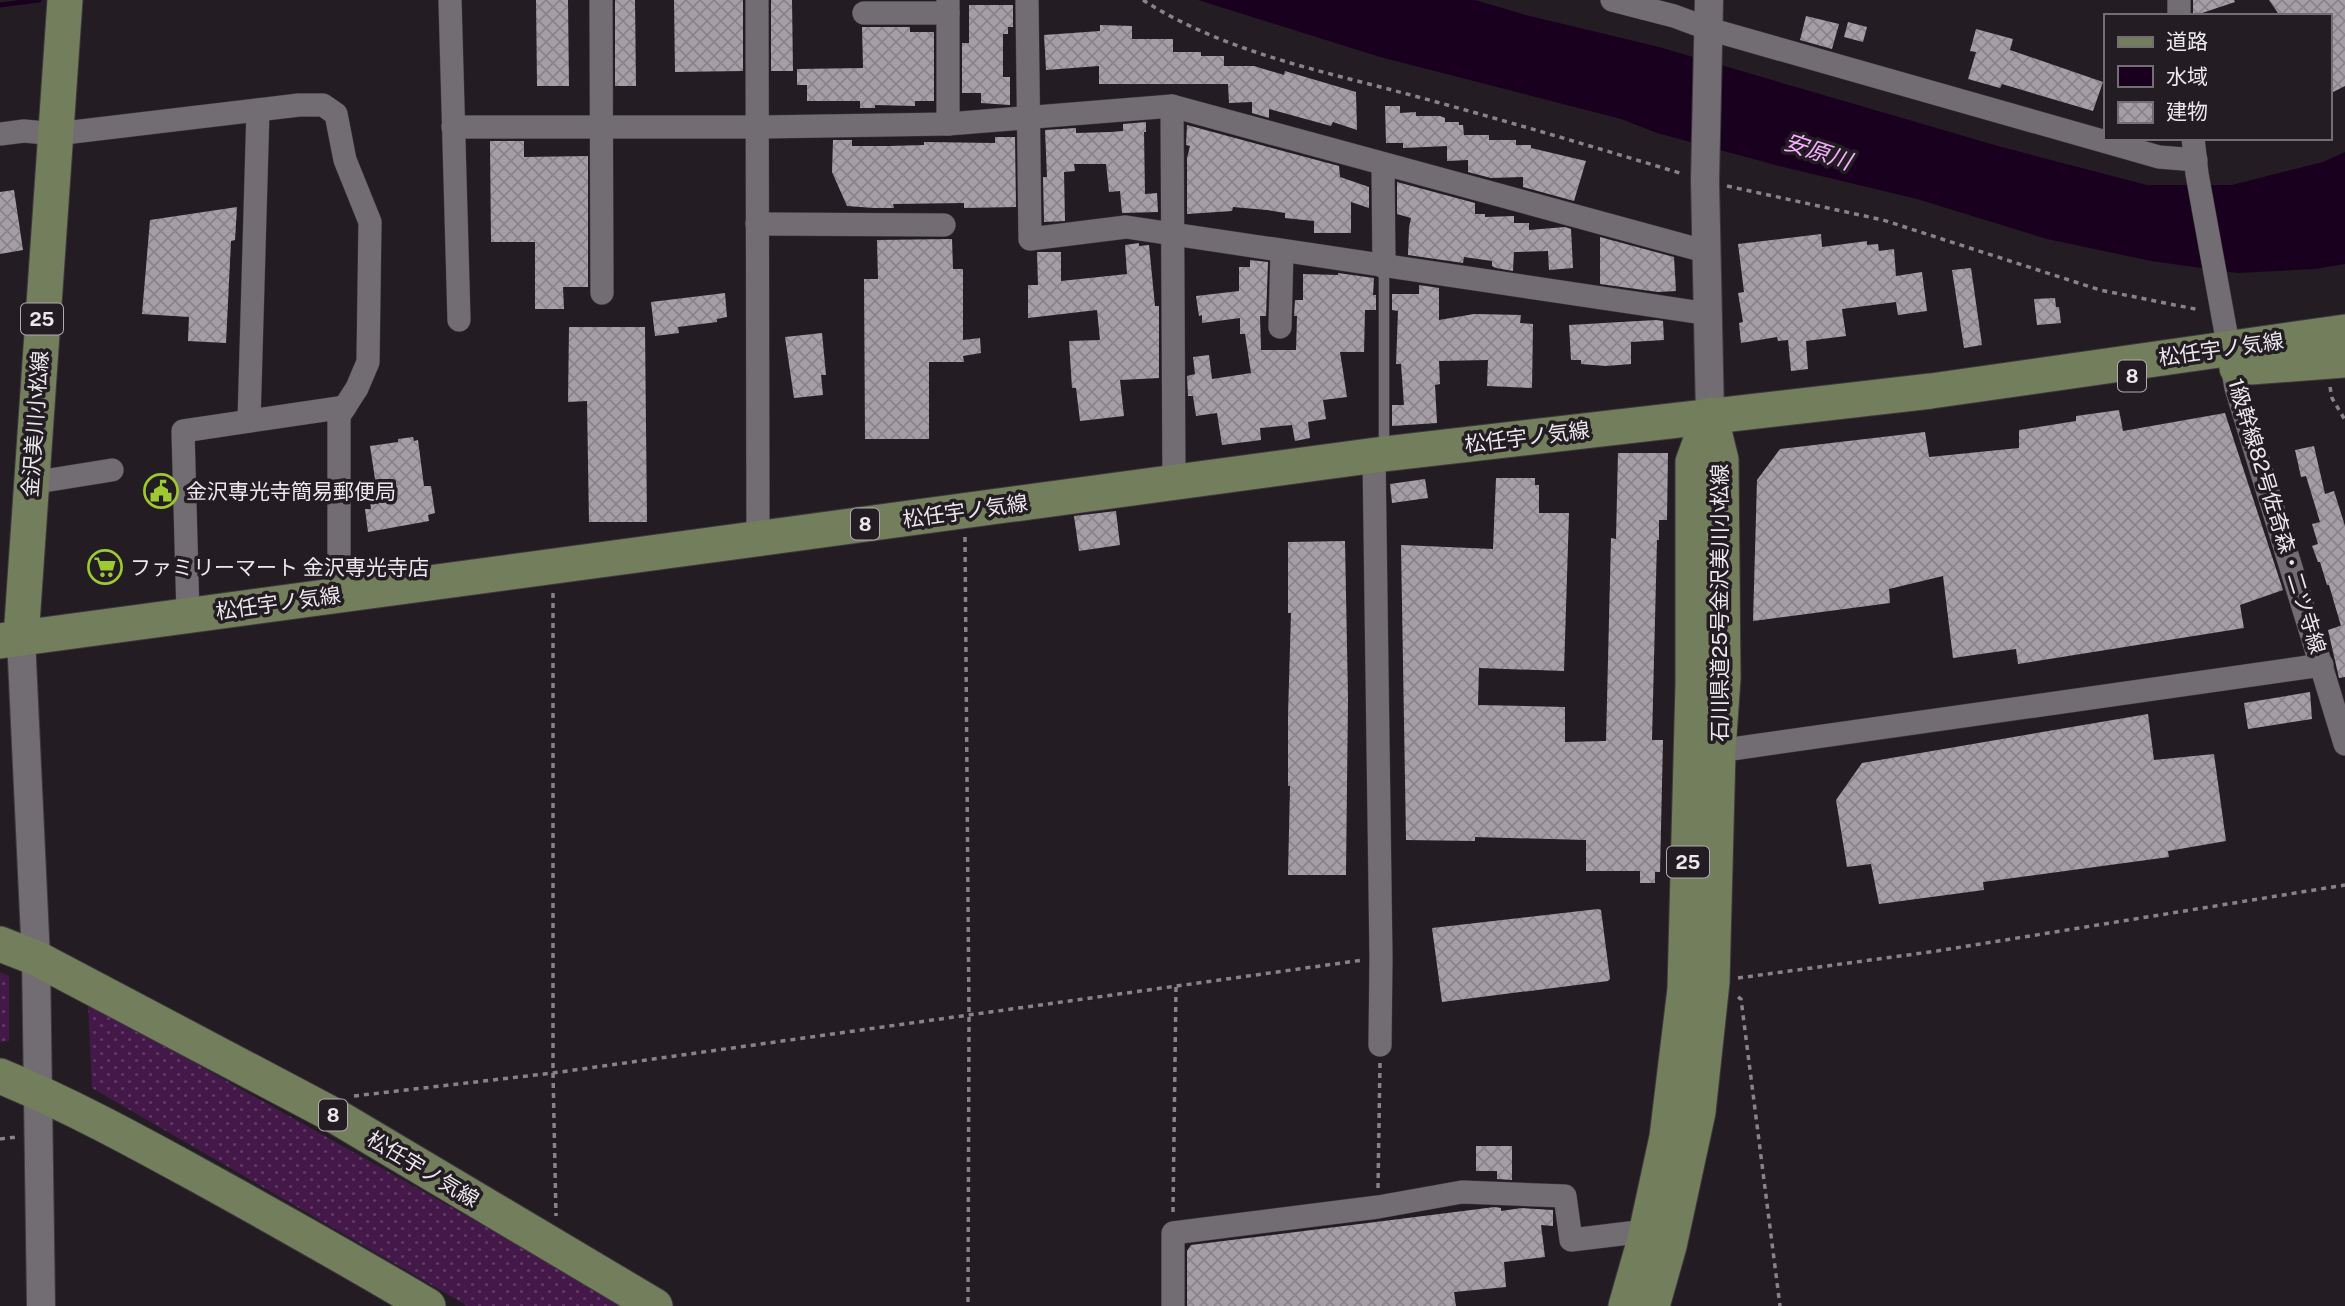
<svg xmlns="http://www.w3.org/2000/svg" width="2345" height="1306" viewBox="0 0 2345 1306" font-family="'Public Sans','Noto Sans JP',sans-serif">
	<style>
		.grass { fill: url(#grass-dots) }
		.water { fill: #1a001f }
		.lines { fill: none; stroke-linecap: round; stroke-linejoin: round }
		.stream { stroke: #1a001f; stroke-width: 5 }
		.building { fill: url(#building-cross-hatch) }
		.service-casing { stroke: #3d393d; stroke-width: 12 }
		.minor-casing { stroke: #3d393d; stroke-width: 24 }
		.tertiary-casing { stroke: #3d393d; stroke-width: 30 }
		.primary-casing { stroke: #3d393d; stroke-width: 37 }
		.path { stroke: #888388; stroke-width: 3.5; stroke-dasharray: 5 5; stroke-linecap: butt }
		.service { stroke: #726c73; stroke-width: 10 }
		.minor { stroke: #726c73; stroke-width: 23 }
		.tertiary { stroke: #726c73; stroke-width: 28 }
		.primary { stroke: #737e5c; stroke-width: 35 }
		.labels { text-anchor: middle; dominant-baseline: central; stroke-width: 7; stroke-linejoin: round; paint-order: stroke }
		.shield { fill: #231d23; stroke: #afabb0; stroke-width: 2 }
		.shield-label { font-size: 19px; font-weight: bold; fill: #ebe8ec }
		.street-label { font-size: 21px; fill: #ebe8ec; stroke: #231d23 }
		.poi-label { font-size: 21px; fill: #ebe8ec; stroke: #231d23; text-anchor: start }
		.water-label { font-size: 23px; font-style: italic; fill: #f6adff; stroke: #231d23 }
	</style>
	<defs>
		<pattern id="grass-dots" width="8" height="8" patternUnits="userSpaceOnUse" patternTransform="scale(1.75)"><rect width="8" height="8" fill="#441949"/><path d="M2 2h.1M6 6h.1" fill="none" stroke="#5f3a63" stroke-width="1.8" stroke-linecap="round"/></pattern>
		<pattern id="building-cross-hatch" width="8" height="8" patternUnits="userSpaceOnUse" patternTransform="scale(1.75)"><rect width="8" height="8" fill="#a59ea6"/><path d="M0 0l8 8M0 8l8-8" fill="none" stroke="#88848a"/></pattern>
	</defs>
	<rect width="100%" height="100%" fill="#231d23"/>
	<!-- grass -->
	<g class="grass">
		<polygon points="0,972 9,976 9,1041 0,1042"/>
		<polygon points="88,1003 627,1306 468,1306 92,1088"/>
	</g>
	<!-- water -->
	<polygon class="water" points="1198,0 1475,0 1526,15 1659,47 1998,146 2147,185 2232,185 2323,162 2345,152 2345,264 2315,269 2237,273 2151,261 2047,239 1917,199 1779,166 1657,133 1621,119 1380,57"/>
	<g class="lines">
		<!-- stream -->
		<polyline class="stream" points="0,5 39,0"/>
	</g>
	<!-- building -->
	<g class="building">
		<polygon points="536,0 568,0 569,86 537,86"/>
		<polygon points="615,0 635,0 636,86 615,86"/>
		<polygon points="674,0 743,0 743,71 675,72"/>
		<polygon points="771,0 792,0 793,71 771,71"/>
		<polygon points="2193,0 2234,0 2235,2 2193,16"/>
		<polygon points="2269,0 2345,0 2345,86 2329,94 2329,16 2280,16"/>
		<polygon points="969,5 1013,5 1013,27 1008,27 1008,34 1003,34 1003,77 1010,77 1010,105 981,103 981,93 962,93 962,43 969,43"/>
		<polygon points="1806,16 1839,24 1832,49 1800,40"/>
		<polygon points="1848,22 1867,27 1863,42 1844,37"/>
		<polygon points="1100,25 1132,26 1132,39 1173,39 1173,52 1201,52 1201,56 1224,56 1224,66 1254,66 1284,75 1285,71 1356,92 1357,130 1333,122 1331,126 1269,109 1269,118 1252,113 1252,102 1229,103 1228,84 1099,84 1099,66 1046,70 1044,35 1100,31"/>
		<polygon points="862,27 910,27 910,32 934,32 934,101 915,101 915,106 875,105 875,108 860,108 860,101 807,101 807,85 797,85 797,69 863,68"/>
		<polygon points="1976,29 2013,39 2010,50 2103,82 2093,111 2002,84 2000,88 1968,79 1976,52 1970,51"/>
		<polygon points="1385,106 1400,106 1400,113 1416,112 1416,116 1440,116 1445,118 1445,122 1459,122 1459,125 1463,125 1464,135 1489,135 1489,140 1516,140 1516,145 1531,145 1531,148 1586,161 1574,201 1523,187 1523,177 1491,178 1468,172 1468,160 1447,161 1447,146 1403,148 1403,143 1386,143"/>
		<polygon points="1146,122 1146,132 1144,132 1145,194 1157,193 1158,212 1122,213 1120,191 1109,192 1106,164 1074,164 1075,171 1064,172 1065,221 1044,222 1043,177 1047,177 1045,130 1076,128 1076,133 1110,132 1123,131 1123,124"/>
		<polygon points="1187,125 1339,166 1340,177 1369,187 1369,208 1351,202 1351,233 1314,233 1314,221 1285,218 1285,213 1267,210 1233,207 1232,211 1187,214 1187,158 1190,146 1186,145"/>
		<polygon points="995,137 1015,137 1016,207 964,208 964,203 893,204 894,208 874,208 847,206 832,172 833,140 852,140 852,146 889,146 924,145 924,142 995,143"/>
		<polygon points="490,141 524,141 524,157 588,156 588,287 563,287 564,309 535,309 535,242 491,242"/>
		<polygon points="1397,182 1475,203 1475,214 1485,214 1485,217 1514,216 1514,223 1529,223 1529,230 1565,227 1571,229 1573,268 1549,270 1548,251 1514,252 1513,271 1496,268 1492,266 1492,261 1464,257 1463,263 1408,255 1409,228 1411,218 1397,214"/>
		<polygon points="14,190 23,250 0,254 0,192"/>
		<polygon points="237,207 235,240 231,241 226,343 188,341 189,317 142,314 150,220"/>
		<polygon points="1821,234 1822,247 1867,241 1867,245 1878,244 1879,251 1894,249 1896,276 1922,272 1927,311 1898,315 1896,302 1842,309 1846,336 1806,341 1808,369 1791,371 1788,340 1778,341 1777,337 1741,343 1739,323 1743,322 1738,293 1744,292 1738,244"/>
		<polygon points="1600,237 1674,257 1676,291 1658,292 1600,284"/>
		<polygon points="952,239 953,269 963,269 963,340 980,338 981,353 963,356 964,362 929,362 929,439 865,439 864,279 878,279 877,240"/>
		<polygon points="1139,243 1139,246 1149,245 1155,306 1159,306 1159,378 1120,380 1124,416 1080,421 1076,388 1072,388 1069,341 1100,340 1097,310 1028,318 1028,285 1038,285 1037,252 1061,252 1061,281 1127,274 1125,245"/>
		<polygon points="1250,260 1268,262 1266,316 1260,316 1261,350 1296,350 1297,316 1294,316 1295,300 1303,300 1303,274 1338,275 1338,273 1374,278 1373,295 1376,295 1376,310 1365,310 1364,352 1340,352 1347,397 1323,400 1326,419 1308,422 1310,438 1295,441 1292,425 1260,428 1261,440 1222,445 1217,413 1196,416 1193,396 1188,396 1187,376 1195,374 1193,357 1209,355 1212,379 1251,373 1245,334 1240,334 1240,318 1202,323 1202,315 1199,316 1196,296 1239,291 1239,267 1250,267"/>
		<polygon points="1971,268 1982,345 1964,348 1952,270"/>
		<polygon points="1419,285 1439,288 1439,320 1474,314 1521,315 1520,323 1533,324 1532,388 1487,386 1488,360 1439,361 1440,384 1435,385 1437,423 1392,426 1392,405 1404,405 1401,364 1396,364 1398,311 1392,310 1392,294 1419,294"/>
		<polygon points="725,293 727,317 717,319 717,322 678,327 679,333 655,336 651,302"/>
		<polygon points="2055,298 2056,307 2059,307 2061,323 2037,325 2034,299"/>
		<polygon points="1656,320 1663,321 1664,340 1631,342 1631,364 1606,366 1581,364 1581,360 1571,360 1569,325"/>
		<polygon points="569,327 645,327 647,522 589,522 587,401 568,402"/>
		<polygon points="822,333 826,375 821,375 823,395 794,398 785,337"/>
		<polygon points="2119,410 2123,431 2225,413 2283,590 2240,605 2244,628 2018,664 2016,649 1953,658 1943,576 1889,589 1890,603 1753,621 1757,480 1780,449 1925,432 1929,457 2019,448 2019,430 2076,421 2076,416"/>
		<polygon points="413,437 414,441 418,440 424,486 431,486 435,513 428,515 429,521 368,532 365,509 371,509 368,481 375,479 370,446 398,442 398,439"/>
		<polygon points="2314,446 2325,494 2334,491 2345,526 2345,677 2339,678 2328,630 2343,625 2341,626 2329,585 2327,585 2320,562 2318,562 2312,546 2318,544 2312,524 2320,522 2306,476 2301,477 2295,450"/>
		<polygon points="1618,453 1668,453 1667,520 1659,520 1659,540 1657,540 1652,740 1663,740 1660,872 1655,872 1655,883 1640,883 1640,871 1586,871 1586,840 1475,837 1475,841 1406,840 1401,545 1493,549 1496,478 1535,478 1535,485 1539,485 1539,513 1569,513 1564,671 1479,668 1478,705 1565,707 1565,742 1606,741 1611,538 1616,539"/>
		<polygon points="1425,479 1428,498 1392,503 1390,484"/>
		<polygon points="1116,511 1120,545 1079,551 1074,516"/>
		<polygon points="1345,541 1348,698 1346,875 1288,875 1290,786 1288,786 1288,715 1291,613 1288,613 1288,542"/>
		<polygon points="2310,692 2312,719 2248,729 2244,703"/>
		<polygon points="2148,714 2154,760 2214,754 2226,841 2168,851 2169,857 1983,882 1984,890 1879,904 1871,864 1847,867 1836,800 1862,763"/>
		<polygon points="1598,909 1601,910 1610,979 1608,981 1442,1002 1432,928"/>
		<polygon points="1476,1146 1512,1146 1512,1180 1497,1179 1497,1171 1476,1171"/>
		<polygon points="1495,1207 1501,1208 1501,1211 1522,1208 1553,1210 1553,1226 1541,1225 1545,1257 1504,1262 1506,1287 1454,1292 1456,1306 1187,1306 1187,1251 1191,1245"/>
	</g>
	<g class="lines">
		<!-- service casing -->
		<g class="service-casing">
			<polyline id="service" points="1384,449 1384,267"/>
		</g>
		<!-- minor casing -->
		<g class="minor-casing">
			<g id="minor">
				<polyline points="450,0 459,320"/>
				<polyline points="601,0 602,293"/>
				<polyline points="757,0 758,538"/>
				<polyline points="1027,0 1030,239 1126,227 1709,314"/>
				<polyline points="1612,0 1674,16 1709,29 2159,157 2196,160"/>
				<polyline points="2179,0 2179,16"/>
				<polyline points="864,13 948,13"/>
				<polyline points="1172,106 1174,482"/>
				<polyline points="948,124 948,0"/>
				<polyline points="453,127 757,127 948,124 1172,106 1708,252"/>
				<polyline points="0,134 24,131 56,134 299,105 323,105 336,114 345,160 370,222 368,362 357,388 339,416 339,595"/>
				<polyline points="2193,138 2197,174 2236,388 2345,744"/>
				<polyline points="1383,164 1384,267"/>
				<polyline points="757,224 944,225"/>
				<polyline points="1280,327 1282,251"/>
				<polyline points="249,421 258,110"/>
				<polyline points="1374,456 1381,958 1380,1045"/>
				<polyline points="31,483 112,470"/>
				<polyline points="188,615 183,431 345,407"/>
				<polyline points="1718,751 2322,665"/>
				<polyline points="1173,1306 1173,1233 1378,1207 1462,1192 1565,1196 1571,1240 1646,1231"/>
			</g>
		</g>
		<!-- tertiary casing -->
		<g class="tertiary-casing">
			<g id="tertiary">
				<polyline points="1709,0 1705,181 1710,415"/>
				<polyline points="21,638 36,958 41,1306"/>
			</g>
		</g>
		<!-- primary casing -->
		<g class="primary-casing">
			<g id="primary">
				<polyline points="2237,368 2345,360"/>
				<polyline points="21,638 65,0"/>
				<polyline points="0,641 1384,454 1931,391 2345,332"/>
				<polyline points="0,944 36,958 337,1117 655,1306"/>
				<path d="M0,1076c68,28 132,63 196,98 78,43 156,87 232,132"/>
				<polyline points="1626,1306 1644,1243 1667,1137 1685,989 1693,684 1693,462 1710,415"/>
				<polyline points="1652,1306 1669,1246 1698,1112 1712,982 1718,751 1723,678 1721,460 1710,415"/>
			</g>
		</g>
		<!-- path -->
		<g class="path">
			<path d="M1143,0c79,51 175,70 264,94 93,25 184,52 276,80"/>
			<polyline points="1727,186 1883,220 2100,290 2200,310"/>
			<polyline points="2330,387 2332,398 2345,420"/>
			<polyline points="965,537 969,1016 968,1306"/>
			<polyline points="553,593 553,1073 556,1216"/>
			<polyline points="1738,978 1937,951 2345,885"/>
			<polyline points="1738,997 1741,999 1780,1306"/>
			<polyline points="354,1096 553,1073 1363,960"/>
			<polyline points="0,1139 16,1137"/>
			<polyline points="1378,1188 1380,1062"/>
			<polyline points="1173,1212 1176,986"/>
		</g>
		<!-- service -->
		<use href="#service" class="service"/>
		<!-- minor -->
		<use href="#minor" class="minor"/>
		<!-- tertiary -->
		<use href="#tertiary" class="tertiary"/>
		<!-- primary -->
		<use href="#primary" class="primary"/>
	</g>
	<!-- icons -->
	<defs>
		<g id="civic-ring" transform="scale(1.75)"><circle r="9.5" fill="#231d23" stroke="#9dca31" stroke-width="1.5"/><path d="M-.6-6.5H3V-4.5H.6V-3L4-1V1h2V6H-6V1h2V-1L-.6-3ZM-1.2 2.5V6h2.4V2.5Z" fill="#9dca31"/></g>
		<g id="supermarket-ring" transform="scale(1.75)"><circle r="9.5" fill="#231d23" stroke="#9dca31" stroke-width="1.5"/><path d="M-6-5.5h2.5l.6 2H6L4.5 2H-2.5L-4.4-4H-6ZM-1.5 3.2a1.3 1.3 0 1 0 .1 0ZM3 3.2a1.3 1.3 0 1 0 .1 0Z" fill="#9dca31"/></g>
	</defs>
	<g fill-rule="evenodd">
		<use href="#civic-ring" x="161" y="491"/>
		<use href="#supermarket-ring" x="105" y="567"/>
	</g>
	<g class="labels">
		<!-- shield labels -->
		<g class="shield">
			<rect x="21" y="303.5" width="42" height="31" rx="5"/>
			<rect x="2118" y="360.5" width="28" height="31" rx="5"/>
			<rect x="851" y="508.5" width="28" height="31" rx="5"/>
			<rect x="1667" y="846.5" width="42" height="31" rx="5"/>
			<rect x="319" y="1099.5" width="28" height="31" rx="5"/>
		</g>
		<g class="shield-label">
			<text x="42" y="319">25</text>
			<text x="2132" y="376">8</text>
			<text x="865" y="524">8</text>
			<text x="1688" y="862">25</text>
			<text x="333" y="1115">8</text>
		</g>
		<!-- street labels -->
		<g class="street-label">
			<text transform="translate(2221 349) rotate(-8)">松任宇ノ気線</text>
			<text transform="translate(35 424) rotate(-86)">金沢美川小松線</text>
			<text transform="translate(1527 437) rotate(-7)">松任宇ノ気線</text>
			<text transform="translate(965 511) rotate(-8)">松任宇ノ気線</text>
			<text transform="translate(2277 516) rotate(73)">1級幹線82号佐奇森・二ツ寺線</text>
			<text transform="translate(278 603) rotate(-8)">松任宇ノ気線</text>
			<text transform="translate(1719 603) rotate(-90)">石川県道25号金沢美川小松線</text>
			<text transform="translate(423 1169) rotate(31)">松任宇ノ気線</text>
		</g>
		<!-- poi labels -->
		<g class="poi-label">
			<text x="186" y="491">金沢専光寺簡易郵便局</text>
			<text x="130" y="567">ファミリーマート 金沢専光寺店</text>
		</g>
		<!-- water labels -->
		<g class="water-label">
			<text transform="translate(1818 151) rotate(18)">安原川</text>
		</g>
	</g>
	<!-- legend -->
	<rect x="2104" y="14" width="228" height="126" fill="#231d23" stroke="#736e73" stroke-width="2"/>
	<rect x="2118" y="37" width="35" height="10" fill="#737e5c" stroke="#736e73" stroke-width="2"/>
	<text x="2166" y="49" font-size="21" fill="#ebe8ec">道路</text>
	<rect x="2118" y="66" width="35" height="21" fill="#1a001f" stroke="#736e73" stroke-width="2"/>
	<text x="2166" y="84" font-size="21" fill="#ebe8ec">水域</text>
	<rect x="2118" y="102" width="35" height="21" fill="url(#building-cross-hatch)" stroke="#736e73" stroke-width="2"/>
	<text x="2166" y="119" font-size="21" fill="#ebe8ec">建物</text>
</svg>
